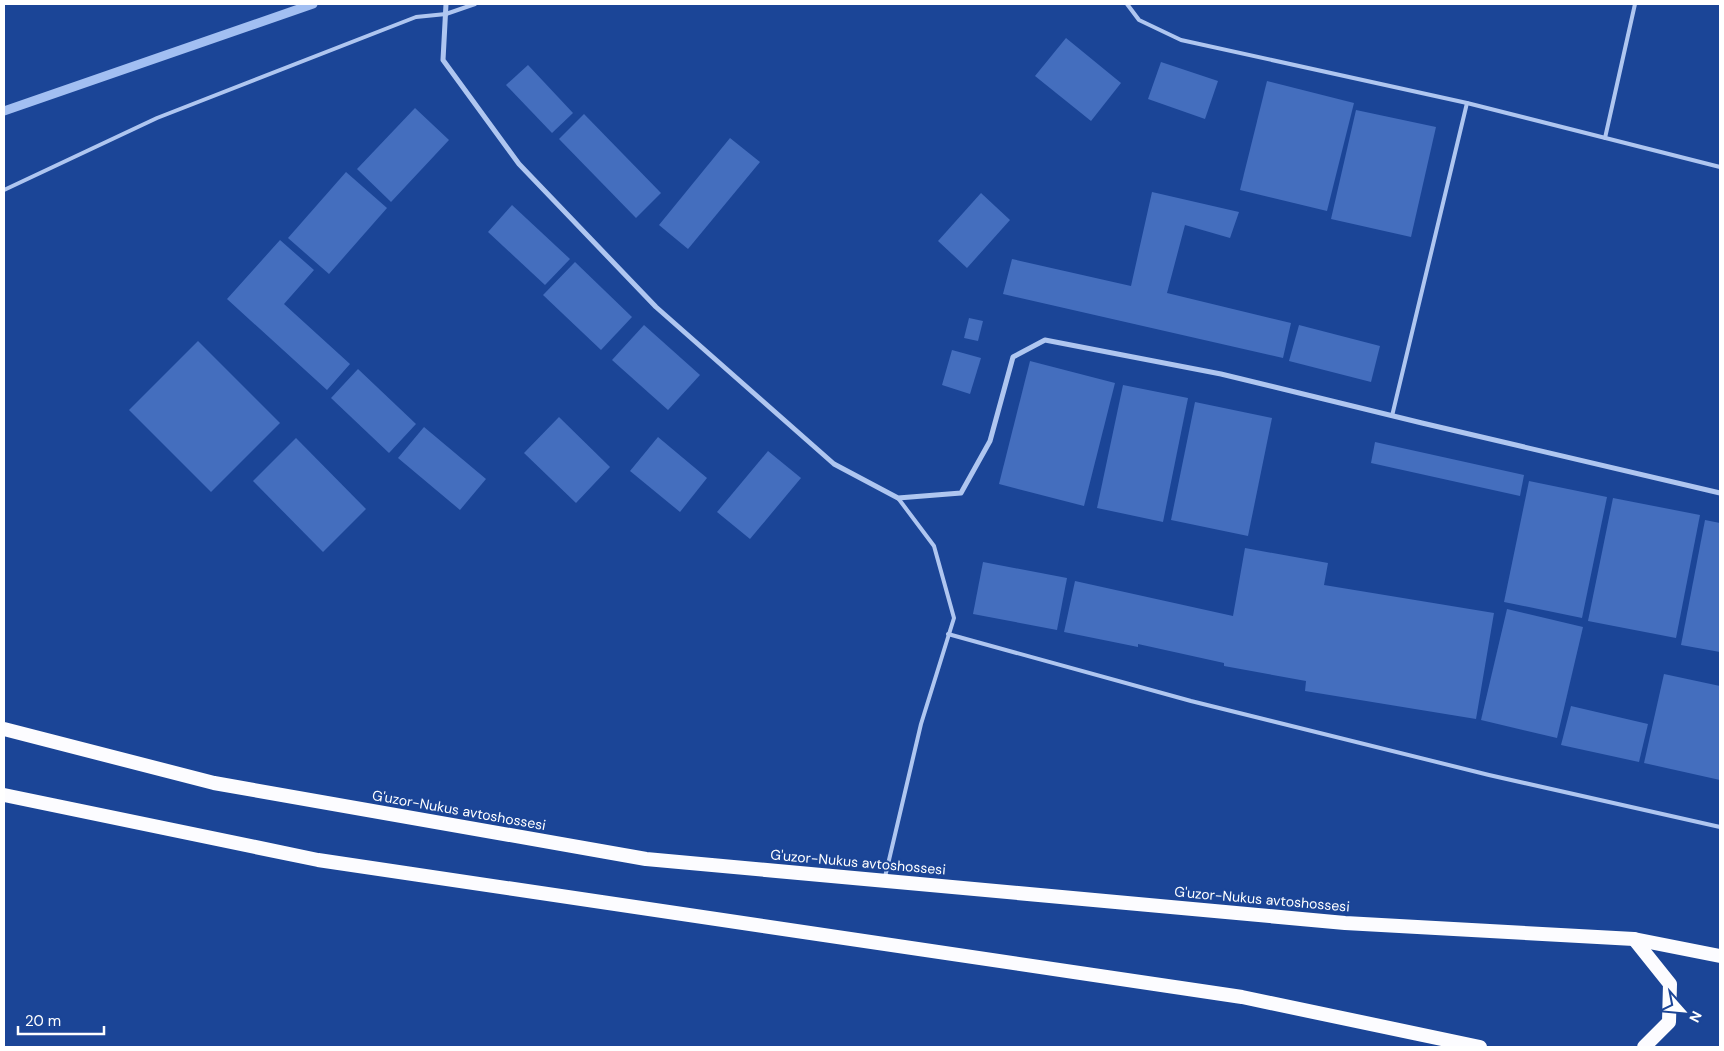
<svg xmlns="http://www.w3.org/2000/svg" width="1724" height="1051" font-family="'DM Sans',sans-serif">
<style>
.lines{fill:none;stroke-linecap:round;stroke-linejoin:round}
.stream{stroke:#a2bff2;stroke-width:9}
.building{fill:#446ebe}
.service{stroke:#afc6f0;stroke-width:4}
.minor{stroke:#afc6f0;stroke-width:5}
.trunk{stroke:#fcfcff;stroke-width:14}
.labels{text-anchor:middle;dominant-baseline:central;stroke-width:4;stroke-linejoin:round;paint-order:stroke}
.street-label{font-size:14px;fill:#fff;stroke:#1b4597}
</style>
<rect width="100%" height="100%" fill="#1b4597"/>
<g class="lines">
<polyline class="stream" points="4,111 313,4"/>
</g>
<g class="building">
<polygon points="1066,38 1121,83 1091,121 1035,76"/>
<polygon points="1161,62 1218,81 1205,119 1148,99"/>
<polygon points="528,65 573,113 552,133 506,85"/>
<polygon points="1267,81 1354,103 1327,211 1240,190"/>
<polygon points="415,108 449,140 391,202 357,169"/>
<polygon points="1356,110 1436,127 1411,237 1331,219"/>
<polygon points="584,114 661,193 636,218 559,139"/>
<polygon points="730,138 760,162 688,249 659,225"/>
<polygon points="346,172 387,208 329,274 288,238"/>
<polygon points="1152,192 1239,212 1230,238 1185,225 1167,293 1291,323 1283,358 1003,294 1012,259 1131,286"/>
<polygon points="981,193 1010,220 967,268 938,241"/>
<polygon points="512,205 570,259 545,285 488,232"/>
<polygon points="280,240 314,270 284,304 350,364 327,390 227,299"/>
<polygon points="575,262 632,317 601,350 543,295"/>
<polygon points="969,318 983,321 978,341 964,338"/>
<polygon points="644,325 700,375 668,410 612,360"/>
<polygon points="1299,325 1380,346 1371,382 1289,361"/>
<polygon points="198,341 280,423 211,492 129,410"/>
<polygon points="952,350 981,358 970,394 942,385"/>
<polygon points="1030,361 1115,383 1084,506 999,484"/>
<polygon points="358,369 416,424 389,453 331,398"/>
<polygon points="1123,385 1188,398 1163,522 1097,508"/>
<polygon points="1195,402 1272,418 1248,536 1171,520"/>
<polygon points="559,417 610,467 576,503 524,453"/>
<polygon points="424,427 486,479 460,510 398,458"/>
<polygon points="658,437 707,478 680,512 630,471"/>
<polygon points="296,438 366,509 323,552 253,481"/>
<polygon points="1375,442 1524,475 1520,496 1371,463"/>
<polygon points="768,451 801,478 750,539 717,512"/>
<polygon points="1529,481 1607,497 1582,618 1504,602"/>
<polygon points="1613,498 1700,515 1676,638 1588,621"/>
<polygon points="1705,520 1720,523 1720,652 1681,645"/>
<polygon points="1245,548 1328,563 1324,585 1494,613 1476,719 1305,691 1306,681 1224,666 1224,663 1138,644 1138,647 1064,632 1075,581 1233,616"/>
<polygon points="983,562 1067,578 1057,630 973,614"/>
<polygon points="1507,609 1583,627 1557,738 1481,720"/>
<polygon points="1664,674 1720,686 1720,780 1644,763"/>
<polygon points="1571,706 1648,724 1639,762 1561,745"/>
</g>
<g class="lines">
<g class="service">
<polyline points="1127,4 1139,20 1181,40 1467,103 1720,167"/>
<polyline points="1605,138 1635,4"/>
<polyline points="4,190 157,118 416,17 446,14 475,4"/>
<polyline points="1392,416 1467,103"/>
<polyline points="948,634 1191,701 1489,775 1720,827"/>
<polyline points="885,877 921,724 954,618 934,546 898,498"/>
</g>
<polyline class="minor" points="446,4 443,60 519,164 656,307 834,464 898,498 961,493 990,441 1013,357 1045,340 1221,374 1422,423 1720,493"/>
<g class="trunk">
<polyline points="4,729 214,783 646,859 1345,923 1634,939 1720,956"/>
<polyline points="4,795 318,860 1242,997 1480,1047"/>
<polyline points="1634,939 1670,984 1669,1022 1644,1047"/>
</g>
</g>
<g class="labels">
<g class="street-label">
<text transform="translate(459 810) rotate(10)">G'uzor-Nukus avtoshossesi</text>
<text transform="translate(858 862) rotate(5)">G'uzor-Nukus avtoshossesi</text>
<text transform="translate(1262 899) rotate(5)">G'uzor-Nukus avtoshossesi</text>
</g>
</g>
<rect width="1724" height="1051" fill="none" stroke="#ffffff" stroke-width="10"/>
<g transform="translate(1684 1011) rotate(117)" stroke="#1b4597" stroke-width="4" paint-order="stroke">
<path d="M0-4L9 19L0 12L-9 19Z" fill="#ffffff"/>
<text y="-8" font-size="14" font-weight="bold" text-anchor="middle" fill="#ffffff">N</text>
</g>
<path d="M18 1026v8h86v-8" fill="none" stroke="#ffffff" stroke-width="2.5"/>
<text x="25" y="1026" font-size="15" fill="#ffffff" stroke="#1b4597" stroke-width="4" paint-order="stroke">20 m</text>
</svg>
